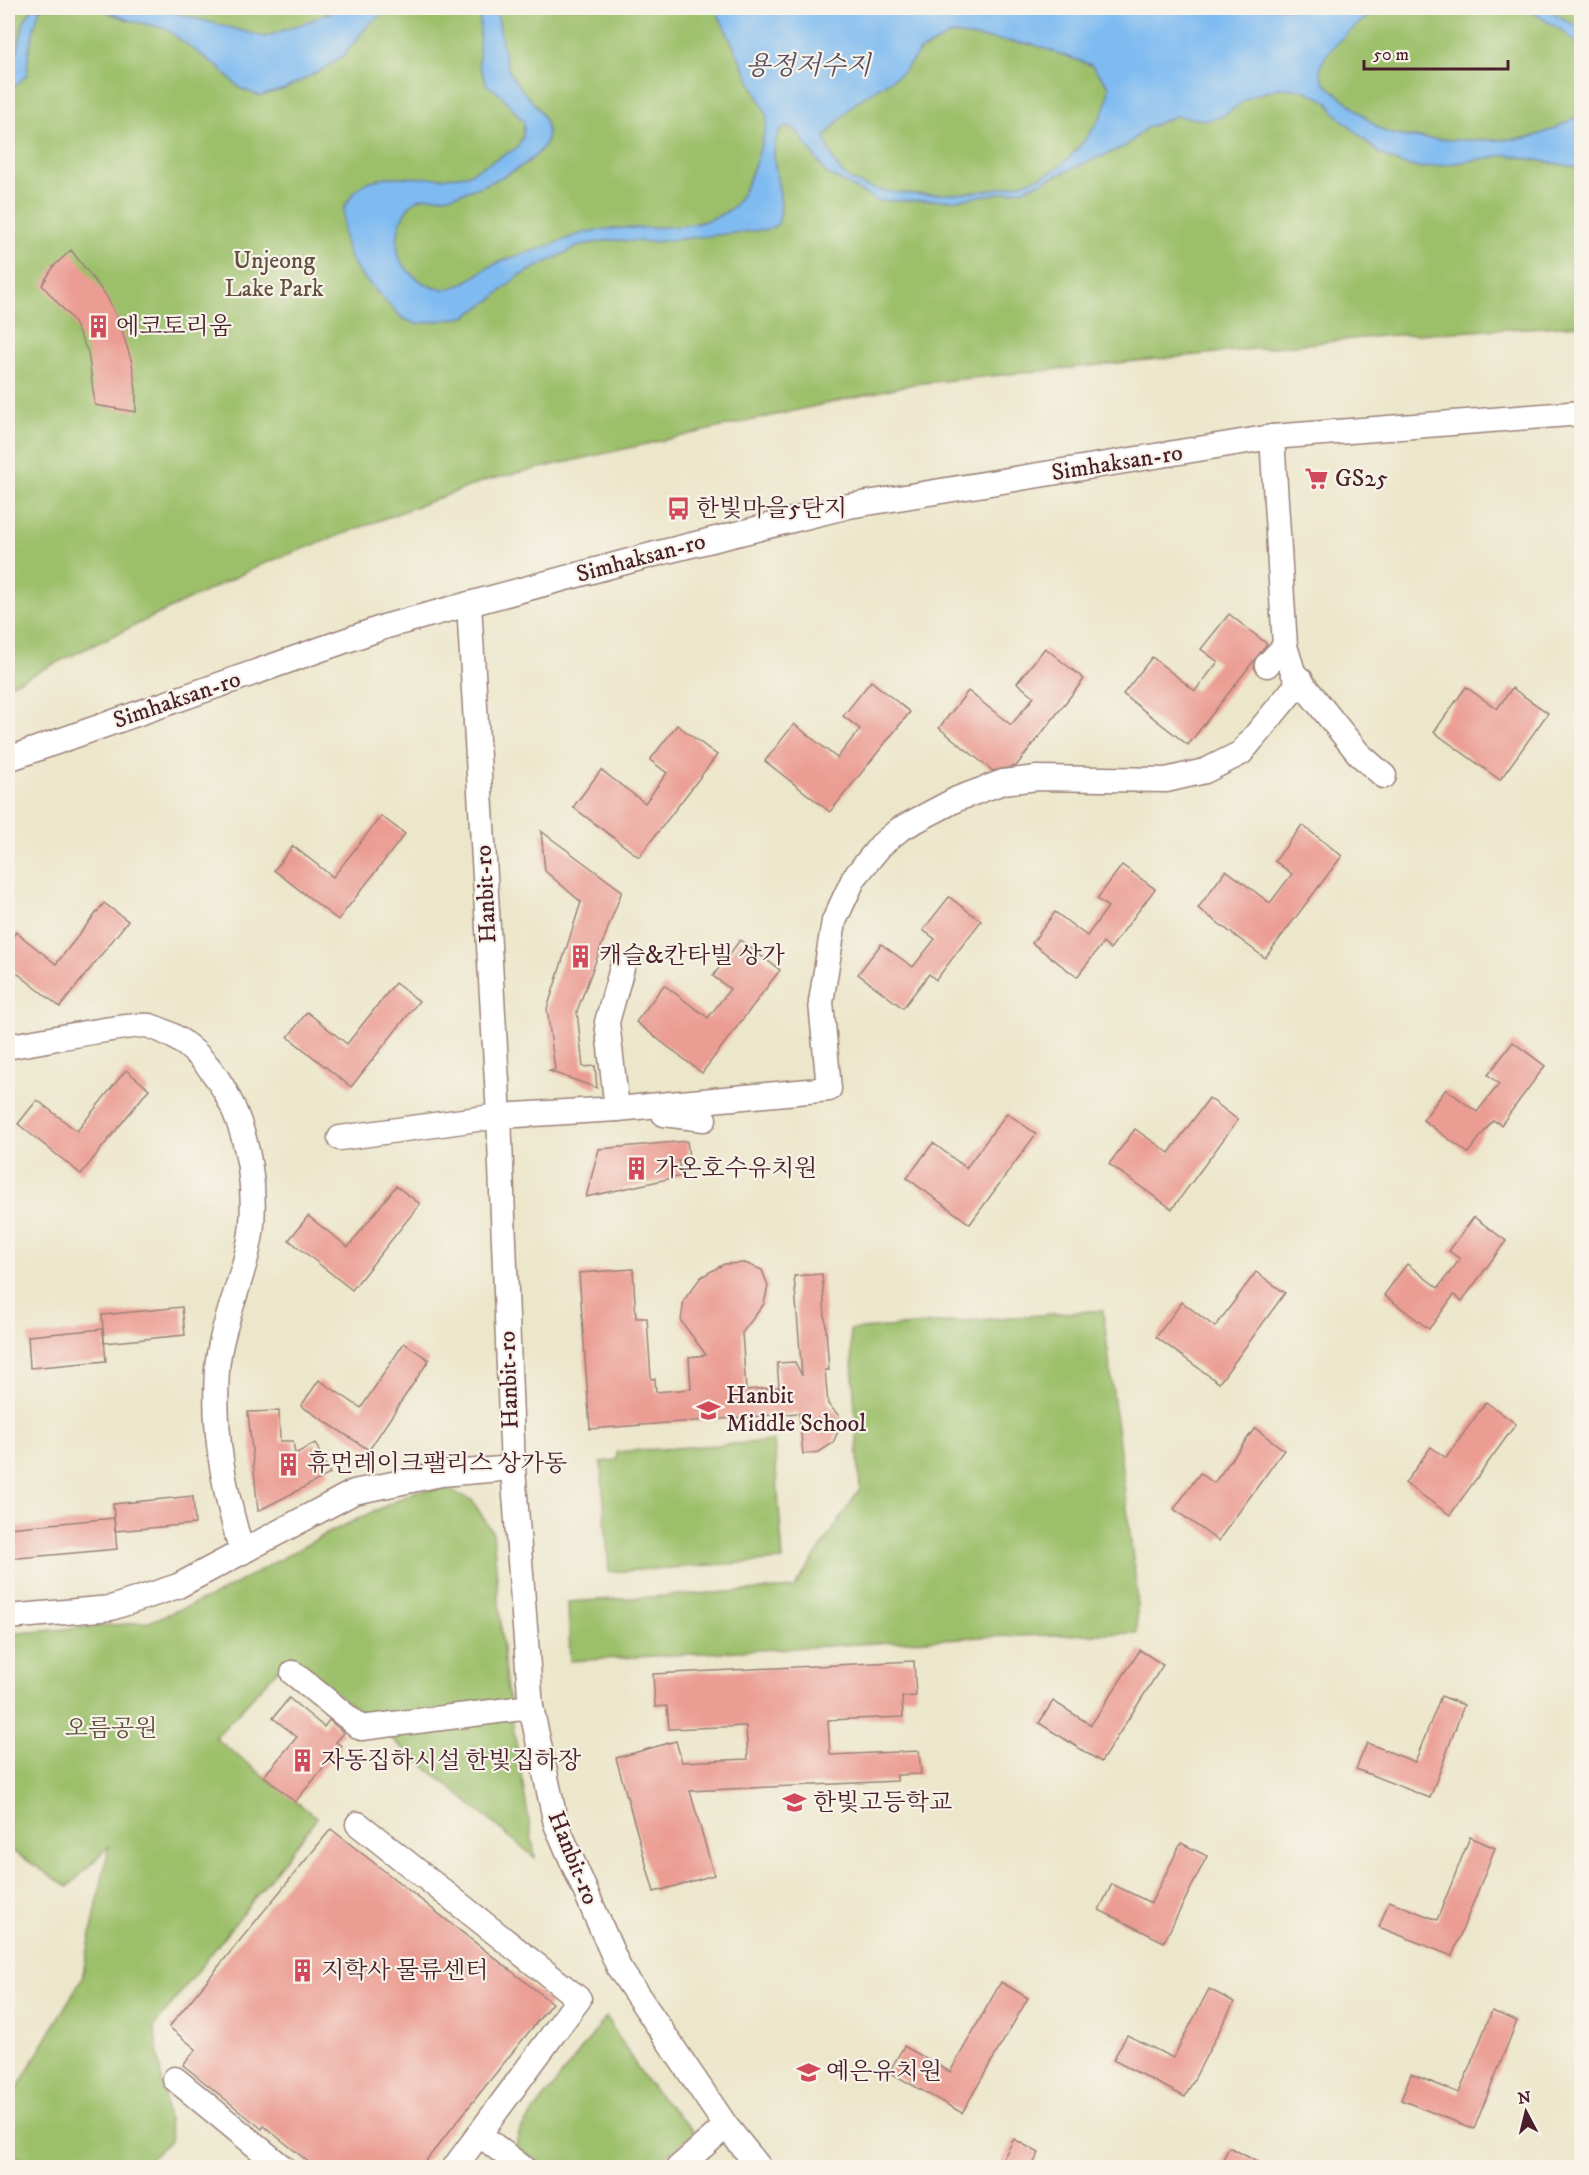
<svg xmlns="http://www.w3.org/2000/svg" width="1589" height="2175" font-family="'IM FELL DW Pica','Noto Serif KR',serif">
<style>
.green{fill:#9cc06a;stroke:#73704a;stroke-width:1.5}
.water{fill:#7fbbf1;stroke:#646d8e;stroke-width:1.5;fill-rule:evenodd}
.building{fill:#eb9c93}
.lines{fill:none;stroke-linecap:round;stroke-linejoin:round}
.minor-casing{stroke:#9b827a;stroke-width:27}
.minor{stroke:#fff;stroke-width:24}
.labels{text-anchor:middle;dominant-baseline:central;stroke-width:4.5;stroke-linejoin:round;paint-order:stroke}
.park-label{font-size:24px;fill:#634f3e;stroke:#f7f3e8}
.poi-label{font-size:24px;fill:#4a1f2b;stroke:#f7f3e8;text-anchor:start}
.street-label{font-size:24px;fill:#4a1f2b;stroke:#f7f3e8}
.water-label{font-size:26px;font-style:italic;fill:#5a4e66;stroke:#f7f3e8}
</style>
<rect width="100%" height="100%" fill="#f7f3e8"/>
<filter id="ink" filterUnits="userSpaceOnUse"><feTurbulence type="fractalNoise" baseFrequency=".0167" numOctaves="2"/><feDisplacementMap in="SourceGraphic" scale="12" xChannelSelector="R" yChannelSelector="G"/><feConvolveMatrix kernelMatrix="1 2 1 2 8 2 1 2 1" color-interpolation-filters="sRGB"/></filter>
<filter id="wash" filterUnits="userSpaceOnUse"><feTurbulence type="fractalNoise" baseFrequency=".008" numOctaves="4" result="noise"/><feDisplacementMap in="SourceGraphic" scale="24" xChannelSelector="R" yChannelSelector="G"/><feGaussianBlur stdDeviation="1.35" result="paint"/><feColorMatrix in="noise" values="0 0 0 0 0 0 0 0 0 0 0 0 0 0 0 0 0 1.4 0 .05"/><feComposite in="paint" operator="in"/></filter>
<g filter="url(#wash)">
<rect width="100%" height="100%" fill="#ece6ca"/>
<g class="green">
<polygon points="8,8 1581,8 1581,325 1382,336 913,384 487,480 263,564 8,686"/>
<polygon points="1103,1310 1137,1592 1137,1633 977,1637 570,1661 568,1602 794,1588 860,1489 850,1330"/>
<polygon points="774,1441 783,1560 609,1572 601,1462 617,1460 617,1452"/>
<polygon points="446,1489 472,1500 493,1533 506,1683 535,1858 291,1655 215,1738 317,1818 154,2027 171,2140 141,2167 38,2167 8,2152 8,2104 82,1978 109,1846 68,1887 8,1848 8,1634 149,1622 217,1594 328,1533 417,1491"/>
<polygon points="606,2017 645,2080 694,2132 652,2167 548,2167 515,2147 520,2130"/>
</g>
<g class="water">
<polygon points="33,8 42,8 39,10 29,49 27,75 8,93 8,74 17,53 24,21"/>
<polygon points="97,8 158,8 265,37 312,20 339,8 390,8 369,24 344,55 327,67 285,89 260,96 241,89 218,67 164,28 128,20"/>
<path d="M477,8h18c8,20 5,45 15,65 11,22 41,38 37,65 -5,27 -78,56 -103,59 -7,1 -15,-1 -22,1 -22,5 -30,45 -21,63 7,12 25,27 40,28 20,1 35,-16 52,-24 17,-8 35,-12 52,-18 13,-4 25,-10 38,-14 48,-12 103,5 146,-23 17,-10 38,-76 38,-95l-52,-107h663c-15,13 -51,38 -57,58 -4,15 12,25 22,32 13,10 25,23 39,32 19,12 125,12 149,7 17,-4 35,-15 50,-22v53l-73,-13 -72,11 -17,2 -18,-4 -21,-10 -46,-42 -7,-11 -23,-11 -25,-2 -27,8 -31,21 -16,3 -29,-4 -30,12 -20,18 -101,43 -69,11 -78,1 -52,-28 -30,-43 -8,-3 -7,2c-19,28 8,64 -3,95l-8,5 -117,13 -42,-2 -30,5 -64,32 -26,23 -26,17 -49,7 -14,-6 -43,-45 -10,-17 -6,-23 1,-25 9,-15 14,-11 19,-5 52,1 29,-3 50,-27 6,-12 1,-14 -23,-27 -14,-10 -8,-21 1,-44zM952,34l83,11 56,20 18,21c-1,7 -1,16 -4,22 -8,19 -37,56 -56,65 -45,22 -145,30 -192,10 -19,-8 -28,-29 -32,-47l31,-34 46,-29 18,-22z"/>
<polygon points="1526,8 1550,8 1555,14 1581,29 1581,48 1567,34"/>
</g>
<g id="blocks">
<g class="building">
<polygon points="71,250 107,297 119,321 132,363 136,390 136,412 95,405 88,352 72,319 42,285 54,266"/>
<polygon points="1229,614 1267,644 1188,745 1123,694 1152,657 1195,691 1218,662 1201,649"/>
<polygon points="1045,648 1084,679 1016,766 993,771 939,728 968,691 1011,725 1034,697 1017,683"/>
<polygon points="871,681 910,712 830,812 765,761 794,724 837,758 860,729 843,716"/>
<polygon points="1466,687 1497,709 1512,688 1548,713 1500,780 1434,732"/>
<polygon points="677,725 717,755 639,857 573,807 601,770 645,803 667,773 650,760"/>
<polygon points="381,816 405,834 338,920 274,870 293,846 333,877"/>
<polygon points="1302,825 1342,856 1265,958 1198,908 1226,870 1270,903 1292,874 1275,861"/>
<polygon points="541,831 622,891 577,1011 583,1067 595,1066 597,1088 549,1071 555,1070 547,1009 581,902 545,871"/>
<polygon points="1122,865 1155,889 1110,949 1103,943 1077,977 1032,943 1055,912 1087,936 1108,907 1097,899"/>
<polygon points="949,897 981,921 936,980 929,974 903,1008 858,974 881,944 913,967 935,939 923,930"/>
<polygon points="104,903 128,921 60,1007 8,966 8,943 16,932 56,964"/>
<polygon points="740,940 780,970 702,1073 636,1022 664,985 708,1018 730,989 713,976"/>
<polygon points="395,983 419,1001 351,1087 288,1037 307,1012 347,1044"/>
<polygon points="1513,1042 1545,1066 1501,1125 1493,1120 1468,1153 1423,1120 1446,1089 1477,1112 1499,1084 1488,1075"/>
<polygon points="126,1070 149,1089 81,1174 18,1124 37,1100 77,1131"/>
<polygon points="1209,1098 1238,1120 1172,1209 1109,1164 1135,1129 1169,1153"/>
<polygon points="1007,1113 1036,1134 970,1224 907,1178 933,1143 966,1168"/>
<polygon points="687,1141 689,1158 678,1161 682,1176 586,1197 599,1149"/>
<polygon points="396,1186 420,1204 352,1290 289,1240 308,1216 348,1247"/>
<polygon points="1474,1217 1506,1241 1462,1301 1454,1295 1429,1329 1384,1295 1407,1264 1438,1288 1460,1259 1449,1251"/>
<polygon points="745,1263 762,1270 768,1286 764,1304 742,1333 746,1390 779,1387 777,1363 795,1362 802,1376 794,1276 822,1274 829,1370 825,1370 828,1404 839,1416 838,1431 833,1443 819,1452 803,1454 799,1413 590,1429 579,1273 633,1269 636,1318 647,1318 651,1379 655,1379 656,1392 691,1389 689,1357 706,1355 681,1321 684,1300 701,1277 724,1264"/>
<polygon points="1256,1272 1285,1293 1219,1383 1156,1337 1182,1302 1215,1327"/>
<polygon points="182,1307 185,1335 104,1343 102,1315"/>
<polygon points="103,1329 106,1361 30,1368 28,1336"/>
<polygon points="404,1343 429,1360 369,1450 301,1406 319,1380 361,1408"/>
<polygon points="1486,1402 1516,1424 1450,1515 1405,1483 1431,1447 1446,1458"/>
<polygon points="279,1411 280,1441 293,1441 295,1454 315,1443 330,1474 258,1511 248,1412"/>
<polygon points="1255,1428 1284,1450 1218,1541 1174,1509 1200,1473 1214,1483"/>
<polygon points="193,1496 195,1524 115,1531 113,1504"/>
<polygon points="114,1518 117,1549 8,1559 8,1528"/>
<polygon points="1140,1650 1163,1665 1101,1762 1039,1723 1053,1701 1091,1725"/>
<polygon points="914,1661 916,1696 902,1697 903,1717 828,1720 830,1755 919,1751 921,1774 897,1775 897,1781 690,1791 714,1875 654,1892 616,1758 676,1741 682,1762 748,1759 746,1726 669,1729 667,1706 655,1707 653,1674"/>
<polygon points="1441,1696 1464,1705 1430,1798 1356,1769 1367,1743 1415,1762"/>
<polygon points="289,1698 324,1727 329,1720 344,1733 336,1742 342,1746 295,1802 264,1776 297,1737 273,1718"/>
<polygon points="331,1829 552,2003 420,2168 316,2168 264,2126 262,2129 183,2065 196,2049 169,2027"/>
<polygon points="1470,1837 1495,1848 1452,1956 1379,1927 1389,1901 1437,1920"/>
<polygon points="1181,1843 1207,1856 1164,1942 1099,1910 1112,1884 1151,1903"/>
<polygon points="1001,1982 1028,1998 962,2113 889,2072 904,2046 950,2072"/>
<polygon points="1209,1989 1234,2002 1185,2097 1113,2060 1127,2035 1173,2058"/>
<polygon points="1492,2011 1517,2021 1474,2129 1401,2100 1411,2074 1459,2093"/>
<polygon points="1014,2139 1039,2153 1031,2168 998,2168"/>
<polygon points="1229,2147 1269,2168 1219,2168"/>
</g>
</g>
</g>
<g filter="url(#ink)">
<use href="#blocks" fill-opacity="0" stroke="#9b827a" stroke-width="1.5"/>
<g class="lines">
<defs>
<g id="minor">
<polyline points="1272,437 1285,646 1293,672 1359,754 1384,776"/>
<polyline points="469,604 499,1116 513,1468 531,1707 556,1824 619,1968 726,2126 760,2168"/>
<polyline points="1267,665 1285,646"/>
<polyline points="8,759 387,626 659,553 849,506 1272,437 1582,413"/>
<path d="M11,1046c21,-3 127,-24 139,-20 78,25 108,123 102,198 -4,48 -31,97 -35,145 -4,64 7,122 25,183"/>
<polyline points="617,1109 829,1089 821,1002 834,921 854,878 881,845 900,829 957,799 1003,782 1037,778 1166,780 1205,771 1241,753 1301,680"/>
<polyline points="664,1114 704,1119"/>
<polyline points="340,1138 499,1116 617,1109 607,1022 622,968"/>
<polyline points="8,1617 111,1608 178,1586 354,1492 441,1474 513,1468"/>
<polyline points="293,1673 361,1728 531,1707"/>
<polyline points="358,1824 579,1999 454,2168"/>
<polyline points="175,2079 283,2168"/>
<polyline points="479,2134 523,2168"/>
<polyline points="678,2168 726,2126"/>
</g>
</defs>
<use href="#minor" class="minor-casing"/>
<use href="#minor" class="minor"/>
</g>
</g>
<defs>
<symbol id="building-bare" viewBox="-9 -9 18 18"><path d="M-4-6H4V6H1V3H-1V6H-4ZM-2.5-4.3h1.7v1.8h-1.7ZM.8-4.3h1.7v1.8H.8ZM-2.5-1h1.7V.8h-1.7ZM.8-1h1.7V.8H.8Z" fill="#d1495b" stroke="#f7f3e8" stroke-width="2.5" paint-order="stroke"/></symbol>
<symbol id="supermarket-bare" viewBox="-9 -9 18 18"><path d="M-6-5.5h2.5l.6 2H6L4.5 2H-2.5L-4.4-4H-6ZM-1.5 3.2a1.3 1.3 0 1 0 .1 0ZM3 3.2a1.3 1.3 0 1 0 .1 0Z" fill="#d1495b" stroke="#f7f3e8" stroke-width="2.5" paint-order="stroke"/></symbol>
<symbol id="bus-bare" viewBox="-9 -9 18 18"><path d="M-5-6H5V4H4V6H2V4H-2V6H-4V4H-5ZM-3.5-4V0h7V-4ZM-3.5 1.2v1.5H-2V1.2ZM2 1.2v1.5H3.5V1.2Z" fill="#d1495b" stroke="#f7f3e8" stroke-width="2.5" paint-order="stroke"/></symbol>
<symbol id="school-bare" viewBox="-9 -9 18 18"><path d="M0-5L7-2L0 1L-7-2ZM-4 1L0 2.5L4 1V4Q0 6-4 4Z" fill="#d1495b" stroke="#f7f3e8" stroke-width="2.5" paint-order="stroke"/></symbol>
</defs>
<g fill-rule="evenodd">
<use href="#building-bare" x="82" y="310" width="33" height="33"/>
<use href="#supermarket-bare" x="1300" y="462" width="33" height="33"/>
<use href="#bus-bare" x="662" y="492" width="33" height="33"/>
<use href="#building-bare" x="564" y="940" width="33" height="33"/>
<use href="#building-bare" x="620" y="1152" width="33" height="33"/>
<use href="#school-bare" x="692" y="1394" width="33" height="33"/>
<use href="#building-bare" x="272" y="1448" width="33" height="33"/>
<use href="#building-bare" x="286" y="1744" width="33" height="33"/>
<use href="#school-bare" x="778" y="1786" width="33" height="33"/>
<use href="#building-bare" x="286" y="1954" width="33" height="33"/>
<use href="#school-bare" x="792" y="2056" width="33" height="33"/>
</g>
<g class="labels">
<g class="park-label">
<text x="274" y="261">Unjeong<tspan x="274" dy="28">Lake Park</tspan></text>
<text x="111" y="1729">오름공원</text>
</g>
<g class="poi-label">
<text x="116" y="327">에코토리움</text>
<text x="1335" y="479">GS25</text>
<text x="696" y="509">한빛마을5단지</text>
<text x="599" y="956">캐슬&amp;칸타빌 상가</text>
<text x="655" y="1169">가온호수유치원</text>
<text x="726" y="1396">Hanbit<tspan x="726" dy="28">Middle School</tspan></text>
<text x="307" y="1464">휴먼레이크팰리스 상가동</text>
<text x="321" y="1761">자동집하시설 한빛집하장</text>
<text x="813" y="1803">한빛고등학교</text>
<text x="321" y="1971">지학사 물류센터</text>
<text x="826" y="2072">예은유치원</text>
</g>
<g class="street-label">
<text transform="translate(1117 463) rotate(-9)">Simhaksan-ro</text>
<text transform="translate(641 558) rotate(-15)">Simhaksan-ro</text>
<text transform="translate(177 700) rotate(-19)">Simhaksan-ro</text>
<text transform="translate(486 894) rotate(-93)">Hanbit-ro</text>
<text transform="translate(509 1380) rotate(-92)">Hanbit-ro</text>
<text transform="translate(573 1858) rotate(68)">Hanbit-ro</text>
</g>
<g class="water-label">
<text x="808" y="66">용정저수지</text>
</g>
</g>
<rect width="1589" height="2175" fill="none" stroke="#f7f3e8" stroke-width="30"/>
<g transform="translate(1526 2112) rotate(353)" stroke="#f7f3e8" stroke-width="4.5" paint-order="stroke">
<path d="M0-4.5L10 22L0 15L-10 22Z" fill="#4a1f2b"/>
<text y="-9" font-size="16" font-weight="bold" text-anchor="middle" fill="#4a1f2b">N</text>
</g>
<path d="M1364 60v9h144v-9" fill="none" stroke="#4a1f2b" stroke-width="3"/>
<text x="1373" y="60" font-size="18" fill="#4a1f2b" stroke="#f7f3e8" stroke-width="4.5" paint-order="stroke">50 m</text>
</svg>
